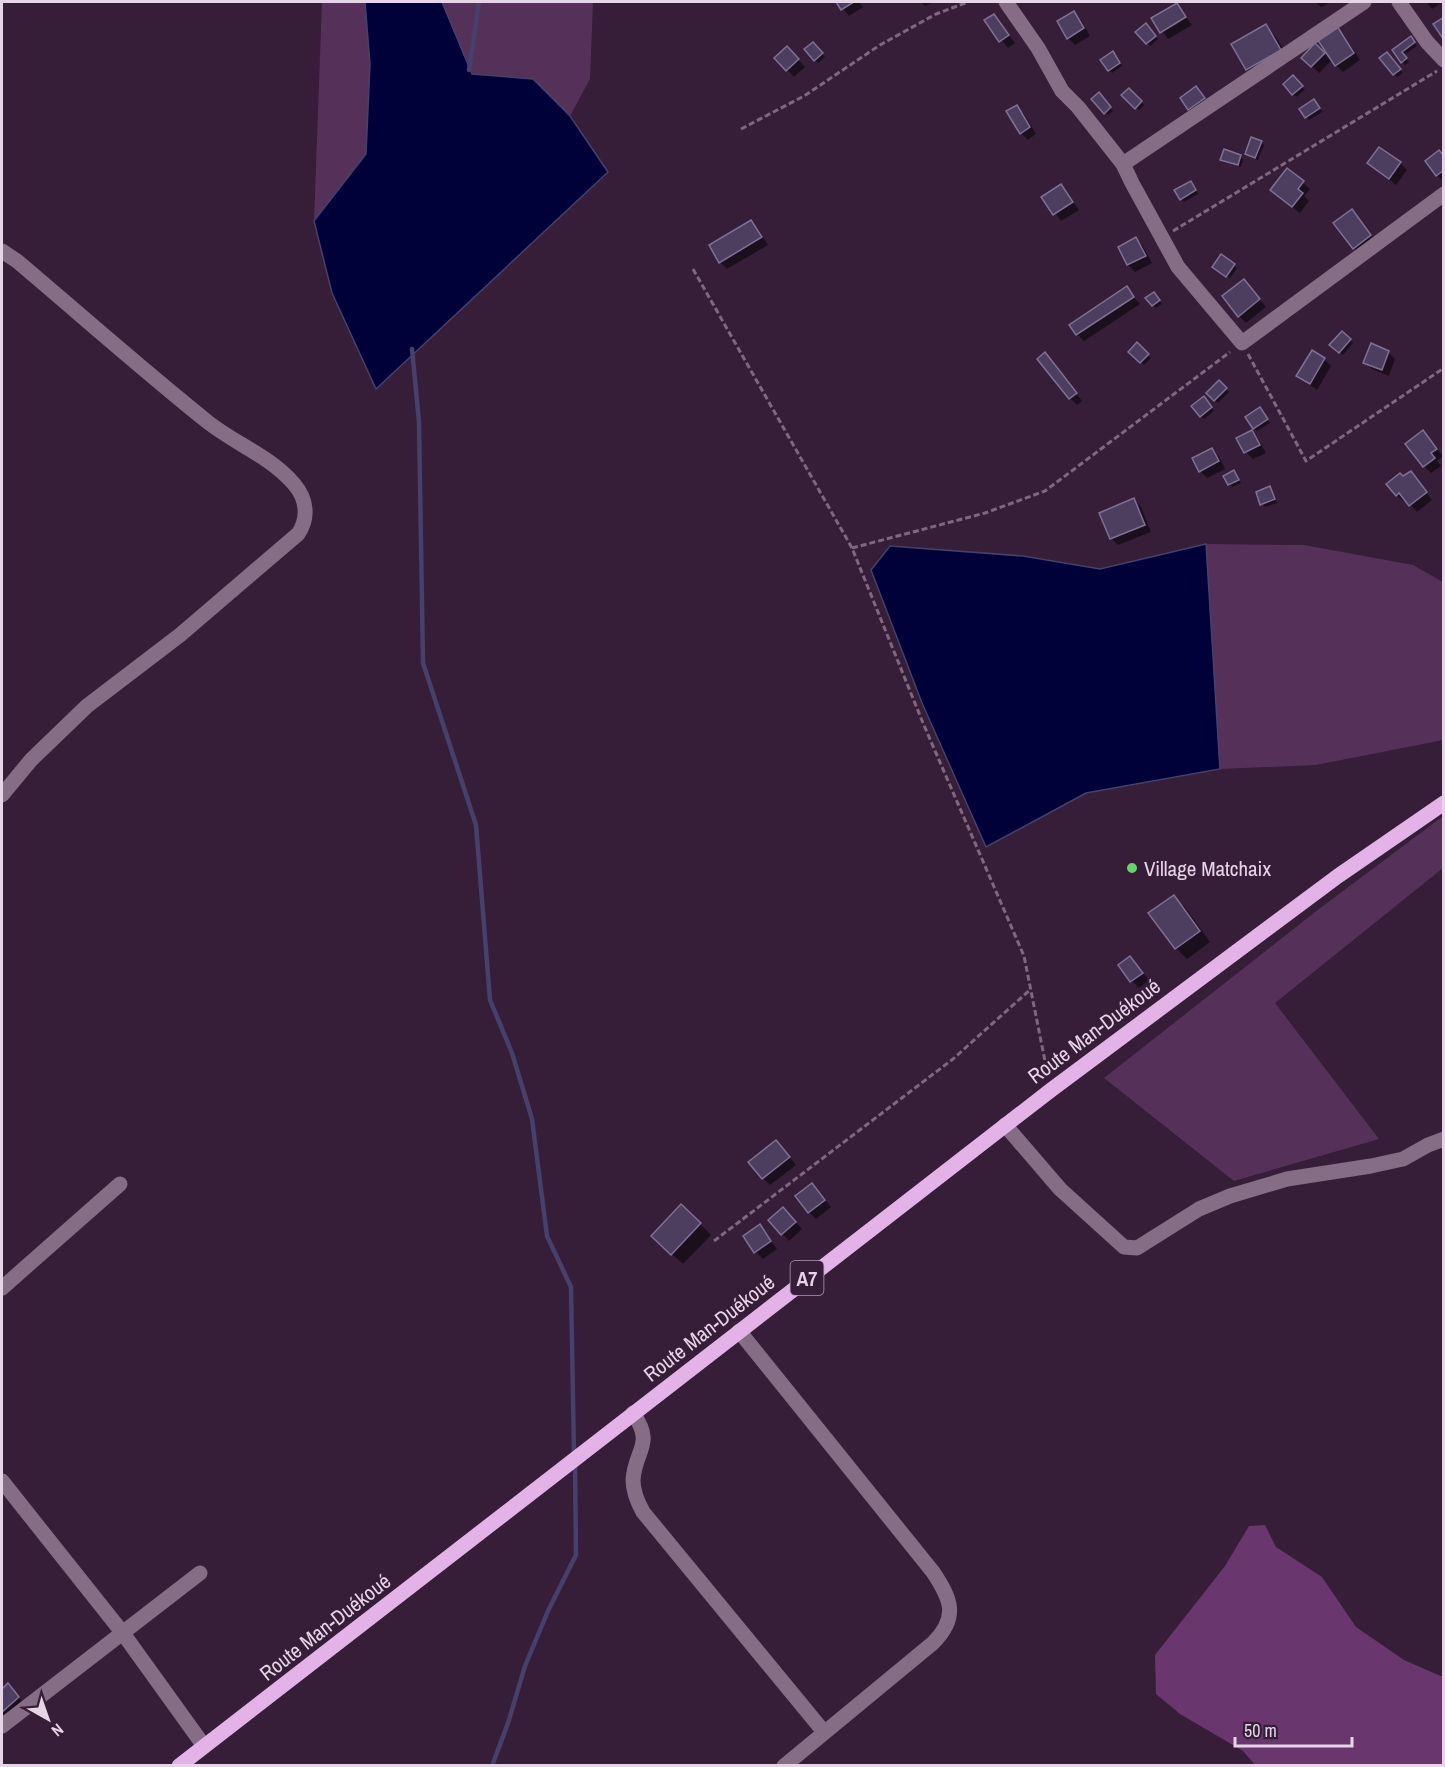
<svg xmlns="http://www.w3.org/2000/svg" width="1445" height="1767" font-family="'Archivo Narrow',sans-serif">
<style>
.green{fill:#553159}
.forest{fill:#69376d}
.water{fill:#000138;stroke:#45416c;stroke-width:1.5}
.shadow{fill:#0007}
.lines{fill:none;stroke-linecap:round;stroke-linejoin:round}
.stream{stroke:#45416c;stroke-width:4.5}
.building{fill:#4d3e60;stroke:#807095;stroke-width:1.5}
.path{stroke:#7e6880;stroke-width:3;stroke-dasharray:6 3;stroke-linecap:butt}
.minor{stroke:#856d86;stroke-width:15}
.major{stroke:#e3b3e7;stroke-width:15}
.poi-dot{fill:#64d468;stroke:#361d38;stroke-width:2}
.labels{text-anchor:middle;dominant-baseline:central;stroke-width:4.5;stroke-linejoin:round;paint-order:stroke}
.shield{fill:#361d38;stroke:#b19eb2;stroke-width:1.5}
.shield-label{font-size:20px;font-weight:bold;fill:#e6d5e7}
.poi-label{font-size:21px;fill:#e6d5e7;stroke:#361d38;text-anchor:start}
.street-label{font-size:21px;fill:#e6d5e7;stroke:#361d38}
</style>
<rect width="100%" height="100%" fill="#361d38"/>
<g class="green">
<polygon points="322,2 365,2 370,64 366,154 314,221"/>
<polygon points="442,2 593,2 590,79 570,116 533,79 472,74"/>
<polygon points="1206,544 1304,545 1413,565 1443,582 1443,740 1316,765 1220,769"/>
<polygon points="1442,817 1443,868 1275,1003 1379,1139 1234,1181 1104,1078 1319,909"/>
</g>
<polygon class="forest" points="1265,1525 1276,1547 1322,1577 1356,1627 1404,1660 1443,1677 1443,1765 1255,1765 1243,1751 1180,1714 1156,1694 1155,1655 1225,1566 1249,1526"/>
<g class="water">
<polygon points="365,2 442,2 472,74 533,79 570,116 608,172 376,389 332,293 314,221 366,154 370,64"/>
<polygon points="1206,544 1220,769 1086,793 986,847 922,703 871,570 890,546 1023,556 1100,569"/>
</g>
<g class="shadow">
<polygon points="838,2 859,2 863,7 849,16"/>
<polygon points="921,2 934,2 925,6"/>
<polygon points="1315,2 1331,2 1321,7"/>
<polygon points="1426,2 1439,2 1440,4 1432,9"/>
<polygon points="1176,4 1192,25 1168,39 1153,19"/>
<polygon points="1074,13 1081,20 1090,36 1075,45 1068,38"/>
<polygon points="994,16 1015,43 1008,48 986,21"/>
<polygon points="1146,25 1158,39 1150,46 1137,32"/>
<polygon points="1265,26 1276,37 1291,61 1258,80 1247,69"/>
<polygon points="1337,28 1344,35 1360,60 1343,72 1336,65"/>
<polygon points="1413,41 1417,46 1404,55 1409,62 1405,65 1394,51"/>
<polygon points="813,44 825,57 818,63 806,50"/>
<polygon points="1315,45 1331,61 1319,73 1303,58"/>
<polygon points="787,48 805,67 794,77 776,58"/>
<polygon points="1116,56 1122,66 1112,73 1109,70"/>
<polygon points="1390,57 1403,73 1397,77 1381,58"/>
<polygon points="1293,77 1305,90 1296,97 1285,84"/>
<polygon points="1196,88 1210,106 1196,116 1189,109"/>
<polygon points="1129,90 1144,105 1139,110 1124,95"/>
<polygon points="1099,94 1113,111 1108,115 1093,99"/>
<polygon points="1317,104 1322,112 1309,120 1301,110"/>
<polygon points="1017,107 1024,114 1036,134 1028,140 1021,133"/>
<polygon points="1261,142 1264,145 1258,160 1249,157 1246,154"/>
<polygon points="1240,156 1243,159 1241,167 1225,162 1222,159"/>
<polygon points="1444,156 1444,182 1437,175"/>
<polygon points="1369,163 1400,163 1407,170 1396,185"/>
<polygon points="1287,170 1310,189 1304,196 1309,201 1300,213 1279,197"/>
<polygon points="1061,186 1079,210 1061,221 1044,198"/>
<polygon points="1194,186 1198,194 1184,202 1181,199"/>
<polygon points="1358,218 1377,242 1361,255 1354,248"/>
<polygon points="751,222 758,229 768,245 727,269 720,262"/>
<polygon points="1136,239 1143,246 1152,263 1135,272 1128,265 1120,248"/>
<polygon points="1222,256 1237,268 1230,278 1217,269"/>
<polygon points="1126,288 1140,304 1084,341 1077,334"/>
<polygon points="1250,288 1266,307 1246,323 1239,316"/>
<polygon points="1156,297 1162,304 1156,308 1153,305"/>
<polygon points="1342,333 1353,343 1343,355 1331,345"/>
<polygon points="1137,345 1151,358 1144,365 1131,352"/>
<polygon points="1388,352 1395,359 1389,376 1372,369 1365,362"/>
<polygon points="1324,359 1331,366 1317,390 1298,376"/>
<polygon points="1052,361 1082,401 1077,405 1070,398"/>
<polygon points="1219,382 1229,392 1218,403 1208,393"/>
<polygon points="1207,401 1214,411 1204,419 1201,416"/>
<polygon points="1263,412 1270,423 1257,431 1254,428"/>
<polygon points="1251,432 1258,439 1266,453 1253,459 1246,452 1239,439"/>
<polygon points="1423,432 1443,456 1437,461 1441,466 1431,473 1424,466"/>
<polygon points="1212,450 1219,457 1225,469 1207,478 1200,471"/>
<polygon points="1234,472 1241,483 1232,487 1229,484"/>
<polygon points="1403,478 1417,480 1432,500 1417,512 1406,500 1404,502 1397,495"/>
<polygon points="1270,488 1277,503 1265,507 1262,504"/>
<polygon points="1134,500 1141,507 1151,532 1118,545 1111,538 1101,514"/>
<polygon points="1174,897 1185,907 1210,942 1187,959 1176,948 1150,913"/>
<polygon points="1130,958 1149,980 1139,988 1132,981"/>
<polygon points="783,1149 796,1165 770,1185 763,1178"/>
<polygon points="812,1185 831,1207 816,1219 809,1212"/>
<polygon points="790,1216 802,1229 789,1241 770,1220"/>
<polygon points="700,1224 711,1235 683,1264 664,1247"/>
<polygon points="759,1226 777,1249 763,1259 756,1252"/>
<polygon points="8,1685 25,1705 8,1719 2,1713 2,1691"/>
</g>
<g class="lines">
<g class="stream">
<polyline points="469,70 479,2"/>
<polyline points="412,349 419,422 423,663 476,825 490,1000 512,1053 532,1119 547,1236 571,1287 574,1454"/>
<polyline points="492,1766 508,1723 525,1666 548,1611 576,1555 575,1463"/>
</g>
</g>
<g class="building">
<polygon points="836,2 854,2 841,10"/>
<polygon points="1177,3 1186,17 1160,33 1151,18"/>
<polygon points="1074,11 1084,28 1067,39 1057,21"/>
<polygon points="994,14 1009,35 999,42 984,20"/>
<polygon points="1444,17 1444,40 1433,24"/>
<polygon points="1146,23 1156,36 1146,44 1135,32"/>
<polygon points="1266,24 1281,50 1246,70 1231,44"/>
<polygon points="1337,26 1354,53 1335,66 1317,39"/>
<polygon points="1411,36 1415,42 1402,52 1407,58 1401,63 1392,50"/>
<polygon points="813,42 823,53 814,61 804,49"/>
<polygon points="1315,43 1325,53 1311,67 1301,58"/>
<polygon points="787,46 799,59 786,71 774,58"/>
<polygon points="1113,51 1120,63 1108,71 1100,60"/>
<polygon points="1387,52 1401,69 1393,75 1379,58"/>
<polygon points="1293,75 1303,86 1292,95 1283,84"/>
<polygon points="1196,86 1205,98 1188,110 1180,98"/>
<polygon points="1129,88 1142,101 1135,109 1121,95"/>
<polygon points="1099,92 1111,107 1104,114 1091,99"/>
<polygon points="1314,99 1320,108 1305,118 1299,109"/>
<polygon points="1017,105 1030,127 1020,134 1006,111"/>
<polygon points="1251,137 1262,141 1255,158 1245,154"/>
<polygon points="1379,147 1401,162 1389,179 1367,163"/>
<polygon points="1224,149 1241,155 1238,165 1220,160"/>
<polygon points="1439,150 1444,156 1444,170 1436,176 1425,161"/>
<polygon points="1287,168 1304,181 1298,189 1303,193 1292,207 1270,190"/>
<polygon points="1191,181 1196,190 1180,200 1174,190"/>
<polygon points="1061,184 1073,202 1053,215 1041,197"/>
<polygon points="1352,209 1371,235 1353,249 1333,223"/>
<polygon points="751,220 762,237 719,263 709,245"/>
<polygon points="1136,237 1146,256 1127,265 1118,247"/>
<polygon points="1221,254 1235,264 1226,277 1212,267"/>
<polygon points="1244,279 1260,299 1238,317 1222,296"/>
<polygon points="1127,286 1134,297 1076,335 1069,325"/>
<polygon points="1154,292 1160,300 1152,306 1145,298"/>
<polygon points="1342,331 1351,339 1339,353 1329,345"/>
<polygon points="1137,342 1149,354 1140,363 1128,352"/>
<polygon points="1371,343 1389,351 1382,370 1363,363"/>
<polygon points="1312,350 1325,358 1310,384 1296,376"/>
<polygon points="1045,352 1077,393 1069,399 1037,359"/>
<polygon points="1219,380 1227,388 1214,401 1206,393"/>
<polygon points="1204,396 1212,407 1200,417 1191,406"/>
<polygon points="1260,407 1268,419 1253,429 1245,417"/>
<polygon points="1252,430 1260,445 1244,453 1236,438"/>
<polygon points="1423,430 1437,449 1431,453 1435,458 1423,467 1405,444"/>
<polygon points="1212,448 1219,461 1199,472 1192,458"/>
<polygon points="1234,470 1239,480 1228,485 1223,476"/>
<polygon points="1411,471 1427,492 1409,506 1399,493 1396,496 1386,484 1400,473 1403,476"/>
<polygon points="1270,486 1275,499 1260,505 1256,492"/>
<polygon points="1134,498 1145,525 1110,539 1099,513"/>
<polygon points="1174,895 1200,931 1175,949 1148,913"/>
<polygon points="1130,956 1143,973 1130,982 1118,965"/>
<polygon points="776,1140 790,1157 762,1179 748,1162"/>
<polygon points="812,1183 825,1200 808,1213 795,1196"/>
<polygon points="681,1204 701,1223 671,1255 651,1236"/>
<polygon points="783,1207 796,1222 781,1235 768,1220"/>
<polygon points="760,1224 771,1241 754,1253 743,1236"/>
<polygon points="8,1683 19,1697 2,1712 2,1689"/>
</g>
<g class="lines">
<g class="path">
<polyline points="741,129 804,96 880,45 936,14 968,2"/>
<polyline points="1173,231 1437,71"/>
<polyline points="693,269 852,548 923,723 1024,956 1048,1076"/>
<polyline points="1248,354 1306,461 1444,368"/>
<polyline points="852,548 985,513 1045,491 1230,352"/>
<polyline points="714,1241 953,1059 1031,989"/>
</g>
<g class="minor">
<polyline points="1006,2 1038,48 1062,91 1078,107 1123,164 1132,183 1178,267 1242,343 1444,194"/>
<polyline points="1399,2 1427,42 1444,60"/>
<polyline points="1123,164 1364,2"/>
<path d="M2,251l15,10c64,54 127,110 192,162 27,21 62,34 85,61 13,15 15,34 4,50l-118,101 -93,71 -56,54 -29,35"/>
<polyline points="1005,1125 1060,1189 1124,1247 1137,1248 1199,1209 1230,1196 1287,1179 1371,1166 1403,1159 1428,1145 1444,1139"/>
<polyline points="2,1288 120,1184"/>
<path d="M739,1331l194,241c18,27 26,45 0,71l-149,123"/>
<path d="M633,1413c22,32 2,36 0,67 0,11 5,23 10,32l181,220"/>
<polyline points="2,1481 122,1632 204,1746"/>
<polyline points="2,1726 200,1573"/>
</g>
<polyline class="major" points="179,1766 1051,1090 1338,876 1444,803"/>
</g>
<circle class="poi-dot" cx="1132" cy="868" r="6"/>
<g class="labels">
<rect class="shield" x="790.5" y="1261" width="33" height="34" rx="4.5"/>
<g class="shield-label">
<text x="807" y="1278">A7</text>
</g>
<g class="poi-label">
<text x="1144" y="868">Village Matchaix</text>
</g>
<g class="street-label">
<text transform="translate(1094 1031) rotate(-37)">Route Man-Duékoué</text>
<text transform="translate(709 1328) rotate(-38)">Route Man-Duékoué</text>
<text transform="translate(325 1627) rotate(-38)">Route Man-Duékoué</text>
</g>
</g>
<rect width="1445" height="1767" fill="none" stroke="#e6d5e7" stroke-width="6"/>
<g transform="translate(48 1719) rotate(140)" stroke="#361d38" stroke-width="4.5" paint-order="stroke">
<path d="M0-4.5L10 22L0 15L-10 22Z" fill="#e6d5e7"/>
<text y="-9" font-size="16" font-weight="bold" text-anchor="middle" fill="#e6d5e7">N</text>
</g>
<path d="M1235 1737v9h117v-9" fill="none" stroke="#e6d5e7" stroke-width="3"/>
<text x="1244" y="1737" font-size="18" fill="#e6d5e7" stroke="#361d38" stroke-width="4.5" paint-order="stroke">50 m</text>
</svg>
